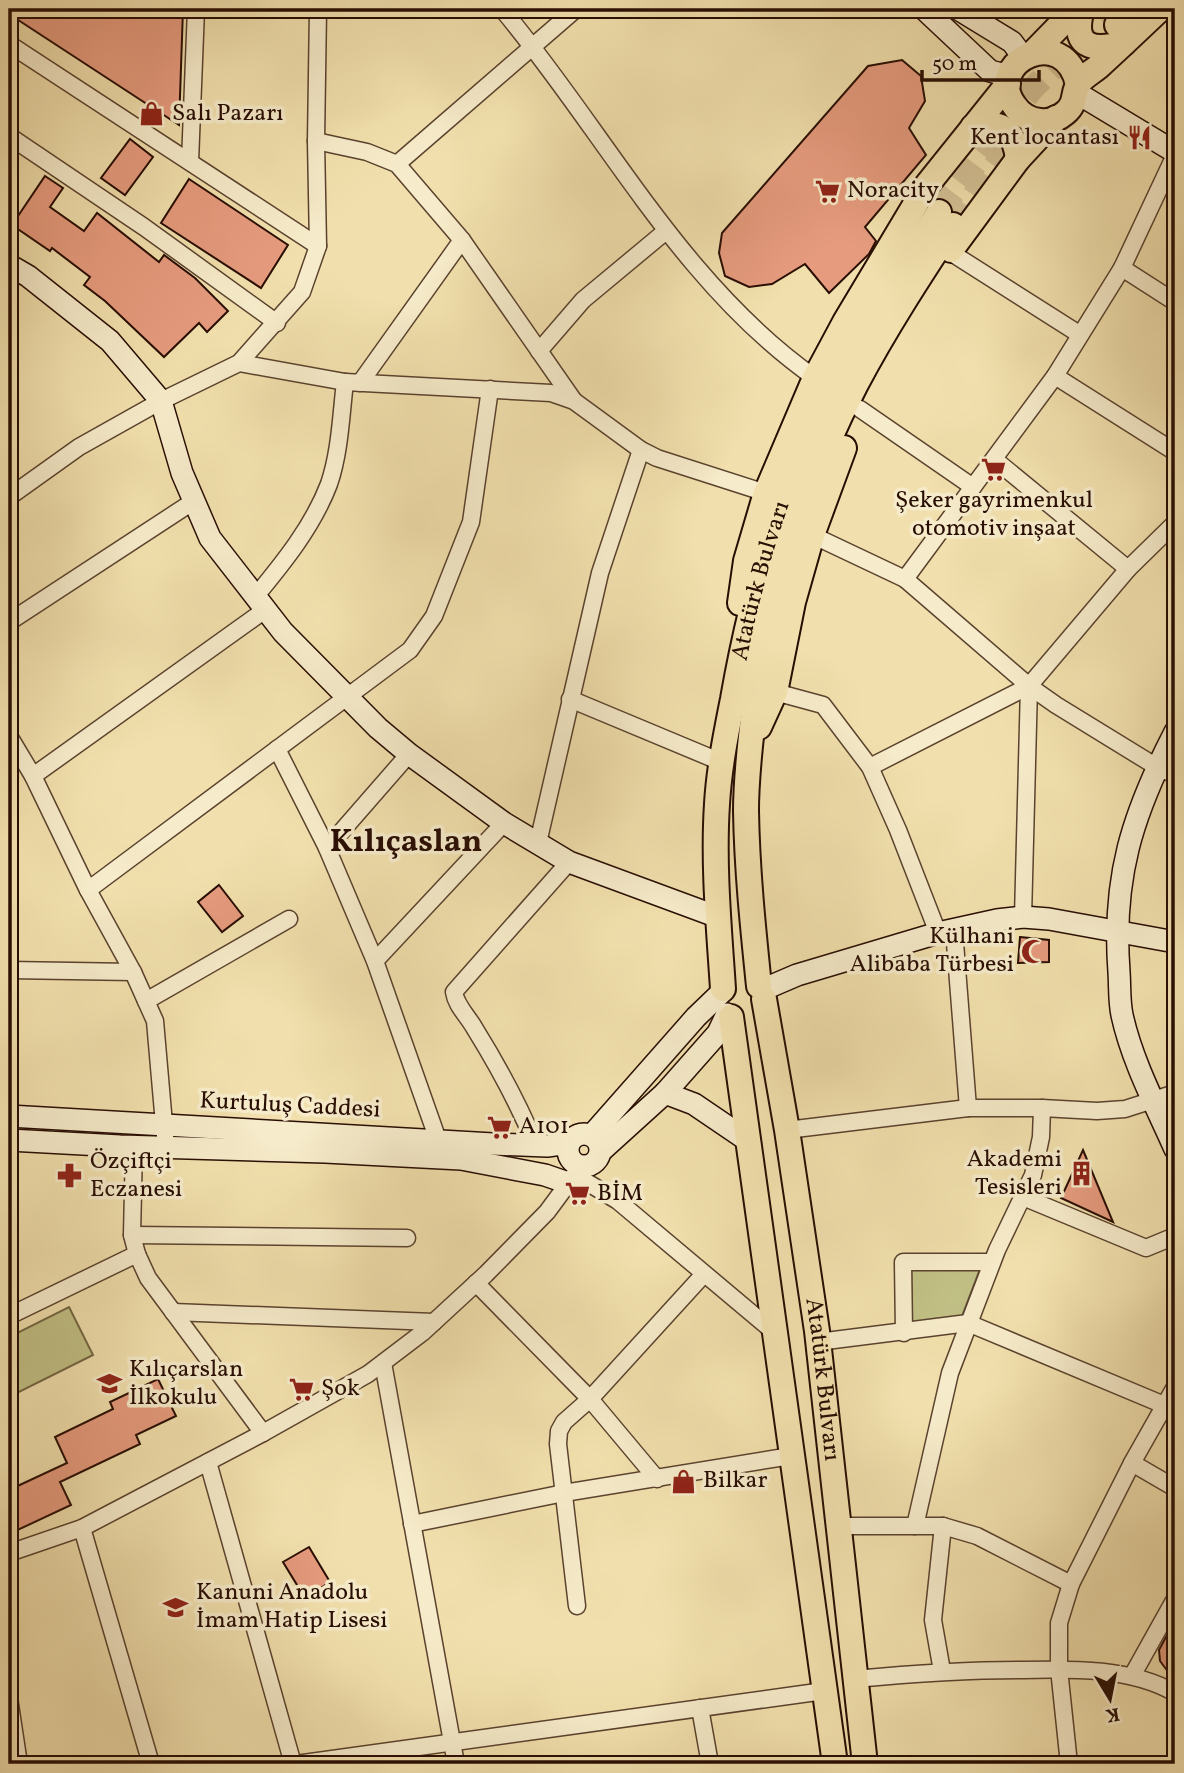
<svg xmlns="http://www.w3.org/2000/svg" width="1184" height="1773" font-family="Vollkorn,serif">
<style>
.green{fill:#c1c085;stroke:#746644;stroke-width:2}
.building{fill:#e69b7e;stroke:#280d03;stroke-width:2}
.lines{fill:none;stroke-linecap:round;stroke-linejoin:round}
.primary-tunnel{stroke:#d3c094;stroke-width:24;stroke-dasharray:24 12;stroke-linecap:butt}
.street-casing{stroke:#5a422e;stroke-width:19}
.secondary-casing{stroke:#280d03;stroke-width:24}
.primary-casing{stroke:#280d03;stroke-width:28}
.street{stroke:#f6ebca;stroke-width:16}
.secondary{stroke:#f6ebca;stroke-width:21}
.primary{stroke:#f1e0ad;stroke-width:24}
.labels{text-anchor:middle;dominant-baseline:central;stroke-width:7;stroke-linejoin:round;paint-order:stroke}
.poi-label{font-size:24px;fill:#280d03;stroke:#f6ebca;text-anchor:start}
.street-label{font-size:24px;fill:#280d03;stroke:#f6ebca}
.district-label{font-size:32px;font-weight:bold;fill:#280d03;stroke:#f6ebca}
</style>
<rect width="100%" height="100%" fill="#f1e0ad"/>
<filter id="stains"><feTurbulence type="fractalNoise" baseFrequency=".00286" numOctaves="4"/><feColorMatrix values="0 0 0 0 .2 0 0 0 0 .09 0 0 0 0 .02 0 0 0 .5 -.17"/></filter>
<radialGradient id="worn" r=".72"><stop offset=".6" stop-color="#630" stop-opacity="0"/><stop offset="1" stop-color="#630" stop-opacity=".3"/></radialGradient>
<g class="green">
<path d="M994,9h48c-16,8 -32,7 -48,0z"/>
<polygon points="980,1269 962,1316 912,1324 911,1270"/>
<polygon points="69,1307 93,1355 9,1397 9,1337"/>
</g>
<g class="building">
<polygon points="9,9 183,9 179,125 9,14"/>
<polygon points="902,60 921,76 925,101 909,128 926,155 865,227 876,241 869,254 829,293 805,264 772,284 749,287 725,276 719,253 722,233 868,66"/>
<polygon points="130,139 153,157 125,195 101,178"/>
<polygon points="45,176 63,188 50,207 84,231 97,213 159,262 164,255 195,278 228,311 207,332 199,323 164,357 105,301 84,285 90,277 52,248 50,251 12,225"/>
<polygon points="189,179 288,245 261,288 161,223"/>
<polygon points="219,885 243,916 222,932 198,902"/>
<polygon points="1020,937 1049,940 1049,962 1018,963"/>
<polygon points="1083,1150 1113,1222 1061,1198"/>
<polygon points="158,1379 176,1416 136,1435 140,1444 60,1482 71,1505 9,1534 9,1490 67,1463 55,1437 113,1409 110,1402"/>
<polygon points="309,1547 330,1582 305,1598 283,1562"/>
<polygon points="1175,1620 1175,1681 1160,1661 1159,1650"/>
</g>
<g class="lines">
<g class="primary-tunnel">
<polyline points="939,212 1032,89 1108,14"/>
<polyline points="953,225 1017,135"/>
</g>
<defs>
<g id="street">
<path d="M502,9c103,123 179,275 313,369"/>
<polyline points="9,44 318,246"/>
<polyline points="9,136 144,227 277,323"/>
<polyline points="316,141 367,152 397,164 462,240 574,401"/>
<polyline points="190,162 196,9"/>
<polyline points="397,164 576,9"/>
<polyline points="950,252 1079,334"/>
<polyline points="1122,268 1175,302"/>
<polyline points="539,351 583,300 666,231"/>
<polyline points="239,363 345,382 551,393 574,401 641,450 657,458 766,493"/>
<polyline points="1055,376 1175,452"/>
<polyline points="360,383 462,240"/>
<polyline points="860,409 973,487"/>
<polyline points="994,459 1128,569"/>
<polyline points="9,497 79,447 161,401 239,363 302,292 318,246 316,141 318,9"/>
<polyline points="812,535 905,579 1029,686 1056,705 1157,767 1175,775"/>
<polyline points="905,579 1055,376 1122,268 1175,155"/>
<path d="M255,597c29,-35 58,-71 74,-113 11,-32 12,-69 16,-102"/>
<polyline points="9,622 194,501"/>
<polyline points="775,692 823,705 870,767 898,830 938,933"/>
<polyline points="570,699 721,762"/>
<polyline points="9,736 33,776 88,890 133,972 155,1021 166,1147"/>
<polyline points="277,749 327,848 375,961 438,1140"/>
<polyline points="870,767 1029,686 1128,569 1175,523"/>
<polyline points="33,776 265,610"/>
<polyline points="538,843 600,573 641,450"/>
<polyline points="327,848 409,754"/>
<polyline points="88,890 410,650 434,616 471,522 490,389"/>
<polyline points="1023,917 1029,686"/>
<polyline points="954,930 968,1108"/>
<polyline points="375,961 504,823"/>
<polyline points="9,970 133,972"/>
<polyline points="146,1001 289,919"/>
<polyline points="787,1130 968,1108 1042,1108 1097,1111 1125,1109 1175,1093"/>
<polyline points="134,1146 132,1235 137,1254 148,1278 263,1433"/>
<path d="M536,1146c-17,-41 -38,-80 -61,-117 -7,-13 -19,-23 -21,-37l115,-130"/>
<polyline points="575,1175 618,1201 774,1332"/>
<polyline points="1023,1197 1146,1248 1175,1236"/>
<polyline points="132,1235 407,1238"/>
<polyline points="476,1283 590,1399 657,1479"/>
<polyline points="173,1312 434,1322"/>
<polyline points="9,1316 137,1254"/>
<polyline points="904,1333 903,1262 992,1262"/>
<polyline points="818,1342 968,1323 1164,1405"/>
<polyline points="383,1363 456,1764"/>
<polyline points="208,1462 293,1764"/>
<polyline points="1132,1463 1175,1488"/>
<polyline points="412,1524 564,1493 791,1456"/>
<polyline points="837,1526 943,1526 977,1536 1071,1584"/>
<polyline points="915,1526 950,1373 997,1250 1033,1175 1041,1137 1042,1108"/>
<polyline points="82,1528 151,1764"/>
<polyline points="9,1553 82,1528 263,1433 368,1374 422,1333 486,1274 547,1212 581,1166"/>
<polyline points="577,1606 558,1444 559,1431 564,1422 590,1399 704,1274"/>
<polyline points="942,1671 933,1620 943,1526"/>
<polyline points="1132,1676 1175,1599"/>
<path d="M854,1679c55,-5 109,-9 165,-9 51,-1 111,-3 156,23"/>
<polyline points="9,1698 19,1764"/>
<polyline points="700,1708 710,1764"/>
<polyline points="296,1764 824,1691"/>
<polyline points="1069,1764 1059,1669 1059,1623 1071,1584 1132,1463 1175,1387"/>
</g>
<g id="secondary">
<polyline points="924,9 990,71 1009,76"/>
<polyline points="958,9 1012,42 1023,57"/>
<polyline points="1077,93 1175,152"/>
<polyline points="9,265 28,276 110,341 161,401 182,473 210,538 283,632 378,728 409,754 504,823 569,862 718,917"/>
<path d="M1175,732c-43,83 -63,146 -56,240 1,14 0,29 3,43 10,46 34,91 53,134"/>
<polyline points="762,990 797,975 938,933 997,920 1023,917 1049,919 1175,942"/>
<polyline points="665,1093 718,1033 727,1014"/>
<polyline points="9,1116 493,1144 547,1146 569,1143"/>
<circle cx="584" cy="1150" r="16"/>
<polyline points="592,1135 696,1017 722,992"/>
<polyline points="9,1140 120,1146 325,1152 461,1159 545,1175 568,1183"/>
<polyline points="601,1151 665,1093 694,1104 747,1140"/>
</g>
<g id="primary">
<path d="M1082,9c-11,38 10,43 42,34"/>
<polyline points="1117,25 1136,9"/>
<polyline points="1034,52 1076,9"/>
<path d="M1078,85c-13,-63 -95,-23 -64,20 6,9 15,15 26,16 9,1 18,-2 25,-8 12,-10 7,-18 13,-28 3,-7 14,-13 20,-18 21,-19 42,-39 62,-58"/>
<path d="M973,127c29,-7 41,2 45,32"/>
<polyline points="951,250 1018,159 1056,118"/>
<polyline points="740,603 746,561 766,493 815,378 845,322 927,185 1008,84"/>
<polyline points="759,727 775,692 793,602 812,535 844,448"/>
<path d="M759,986c-6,-58 -12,-116 -13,-175 0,-28 3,-57 6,-84 14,-120 48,-236 104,-343 29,-55 63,-107 97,-159"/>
<path id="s1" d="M723,989c-4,-61 -10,-124 -6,-185 2,-35 9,-70 16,-105 17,-97 43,-192 85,-282 34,-72 78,-138 121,-205"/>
<path id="s2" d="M764,999l23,131 30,201 48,433"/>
<polyline points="731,1017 835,1764"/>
</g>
</defs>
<use href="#street" class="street-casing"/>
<use href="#secondary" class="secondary-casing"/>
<use href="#primary" class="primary-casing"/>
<use href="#street" class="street"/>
<use href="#secondary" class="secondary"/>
<use href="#primary" class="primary"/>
</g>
<defs>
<symbol id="shop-bare" viewBox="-9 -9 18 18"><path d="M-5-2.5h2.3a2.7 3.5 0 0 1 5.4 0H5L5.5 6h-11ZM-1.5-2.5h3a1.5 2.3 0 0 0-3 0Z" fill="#8f2418" stroke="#f6ebca" stroke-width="2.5" paint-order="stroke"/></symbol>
<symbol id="restaurant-bare" viewBox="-9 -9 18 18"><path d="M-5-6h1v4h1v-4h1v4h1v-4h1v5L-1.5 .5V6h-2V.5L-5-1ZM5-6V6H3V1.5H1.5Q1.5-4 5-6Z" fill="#8f2418" stroke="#f6ebca" stroke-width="2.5" paint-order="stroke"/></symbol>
<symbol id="supermarket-bare" viewBox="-9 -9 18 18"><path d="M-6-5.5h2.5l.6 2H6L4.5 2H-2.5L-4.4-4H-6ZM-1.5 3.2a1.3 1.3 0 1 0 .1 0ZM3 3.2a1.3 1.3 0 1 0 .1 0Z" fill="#8f2418" stroke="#f6ebca" stroke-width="2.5" paint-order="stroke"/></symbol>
<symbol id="mosque-bare" viewBox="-9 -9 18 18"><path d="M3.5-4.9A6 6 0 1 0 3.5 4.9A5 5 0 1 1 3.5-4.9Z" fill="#8f2418" stroke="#f6ebca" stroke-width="2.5" paint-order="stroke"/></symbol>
<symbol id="building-bare" viewBox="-9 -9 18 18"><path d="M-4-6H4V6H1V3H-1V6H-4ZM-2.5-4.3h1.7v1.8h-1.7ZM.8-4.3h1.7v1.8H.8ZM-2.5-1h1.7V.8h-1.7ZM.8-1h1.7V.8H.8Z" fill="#8f2418" stroke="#f6ebca" stroke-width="2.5" paint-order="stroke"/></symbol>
<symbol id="pharmacy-bare" viewBox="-9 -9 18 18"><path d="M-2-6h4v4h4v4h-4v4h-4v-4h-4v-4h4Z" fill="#8f2418" stroke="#f6ebca" stroke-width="2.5" paint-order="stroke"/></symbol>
<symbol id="school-bare" viewBox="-9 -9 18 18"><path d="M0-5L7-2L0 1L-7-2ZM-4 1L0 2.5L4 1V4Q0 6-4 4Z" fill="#8f2418" stroke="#f6ebca" stroke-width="2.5" paint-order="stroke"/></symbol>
</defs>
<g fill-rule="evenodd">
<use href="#shop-bare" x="134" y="96" width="35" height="35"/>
<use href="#restaurant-bare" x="1122" y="120" width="35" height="35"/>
<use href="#supermarket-bare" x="810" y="174" width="35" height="35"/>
<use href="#supermarket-bare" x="976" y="452" width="35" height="35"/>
<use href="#mosque-bare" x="1016" y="934" width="35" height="35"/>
<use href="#supermarket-bare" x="482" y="1110" width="35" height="35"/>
<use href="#building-bare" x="1064" y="1156" width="35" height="35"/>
<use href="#pharmacy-bare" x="52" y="1158" width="35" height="35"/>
<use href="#supermarket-bare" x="560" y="1176" width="35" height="35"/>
<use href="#school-bare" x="92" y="1366" width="35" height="35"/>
<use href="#supermarket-bare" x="284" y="1372" width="35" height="35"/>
<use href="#shop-bare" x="666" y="1464" width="35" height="35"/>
<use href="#school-bare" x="158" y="1590" width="35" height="35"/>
</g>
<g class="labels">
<g class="poi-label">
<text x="172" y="114">Salı Pazarı</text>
<text x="1119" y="138" text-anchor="end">Kent locantası</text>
<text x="847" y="191">Noracity</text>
<text x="994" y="501" text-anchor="middle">Şeker gayrimenkul<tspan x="994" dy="28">otomotiv inşaat</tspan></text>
<text x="1014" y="937" text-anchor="end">Külhani<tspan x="1014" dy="28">Alibaba Türbesi</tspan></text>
<text x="519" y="1127">A101</text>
<text x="1062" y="1160" text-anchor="end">Akademi<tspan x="1062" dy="28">Tesisleri</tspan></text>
<text x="90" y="1162">Özçiftçi<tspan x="90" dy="28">Eczanesi</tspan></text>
<text x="597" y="1194">BİM</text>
<text x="129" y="1370">Kılıçarslan<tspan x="129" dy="28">İlkokulu</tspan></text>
<text x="321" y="1389">Şok</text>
<text x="703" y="1481">Bilkar</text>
<text x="196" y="1593">Kanuni Anadolu<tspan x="196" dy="28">İmam Hatip Lisesi</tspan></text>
</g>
<g class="street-label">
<text stroke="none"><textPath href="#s1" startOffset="413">Atatürk Bulvarı</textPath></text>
<text transform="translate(290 1106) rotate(3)">Kurtuluş Caddesi</text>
<text stroke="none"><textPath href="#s2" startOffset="385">Atatürk Bulvarı</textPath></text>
</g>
<g class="district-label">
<text x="406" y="843">Kılıçaslan</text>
</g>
</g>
<rect width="1184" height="1773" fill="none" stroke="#f1e0ad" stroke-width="35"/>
<rect x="10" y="10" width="1163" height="1752" fill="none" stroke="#280d03" stroke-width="3.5"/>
<rect x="18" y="18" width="1149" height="1738" fill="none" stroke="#280d03" stroke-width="2"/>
<g transform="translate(1110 1699) rotate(170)" stroke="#f6ebca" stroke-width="5" paint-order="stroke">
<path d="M0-5L12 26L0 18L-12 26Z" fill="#280d03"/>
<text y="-10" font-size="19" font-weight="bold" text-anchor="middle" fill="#280d03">K</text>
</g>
<path d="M922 70v10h117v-10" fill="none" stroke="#280d03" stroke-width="3.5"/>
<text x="932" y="70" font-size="21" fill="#280d03" stroke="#f6ebca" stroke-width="5" paint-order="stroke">50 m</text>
<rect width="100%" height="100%" filter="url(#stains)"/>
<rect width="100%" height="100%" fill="url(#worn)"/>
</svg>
